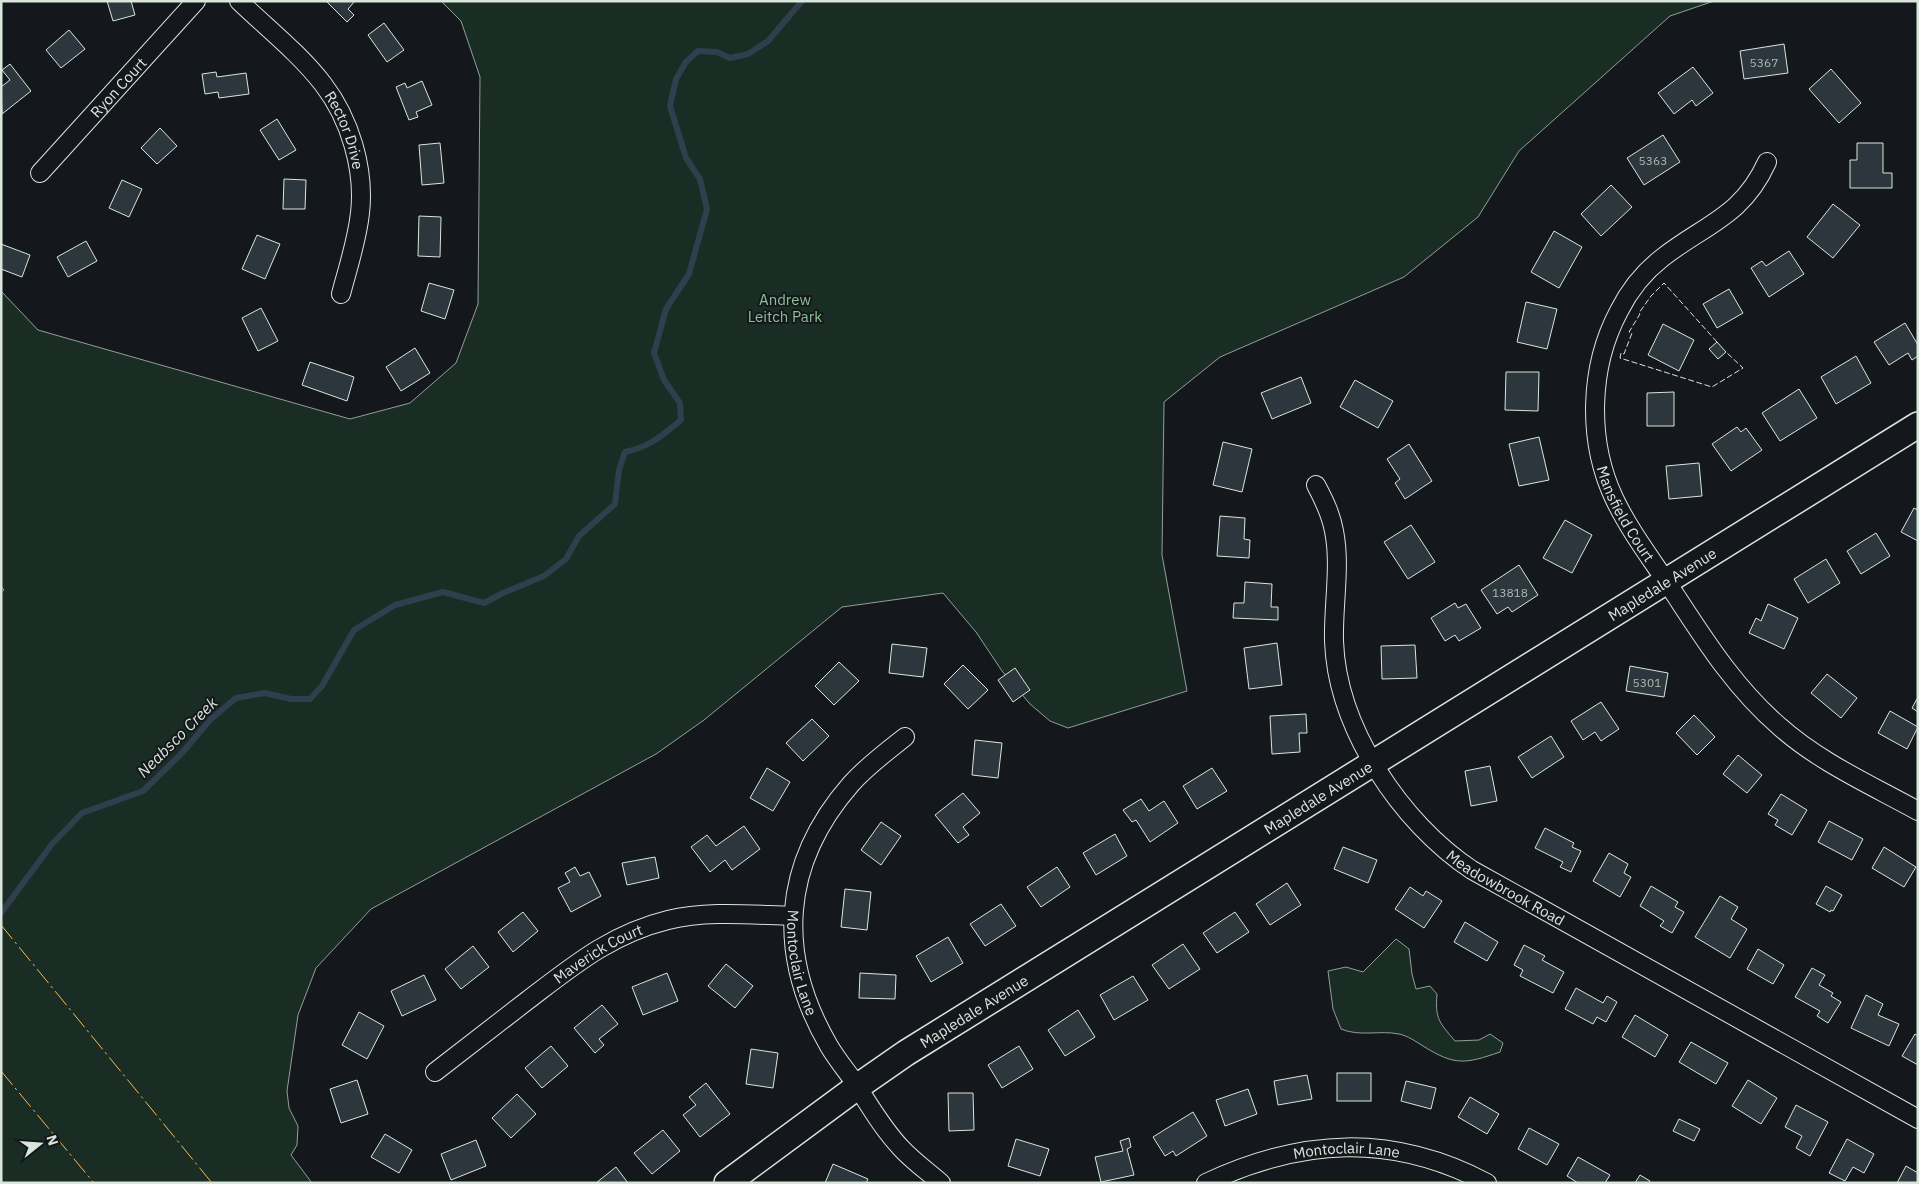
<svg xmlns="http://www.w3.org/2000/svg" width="1919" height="1184" font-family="'IBM Plex Sans',sans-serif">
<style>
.green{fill:#1a2d24;stroke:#939e99}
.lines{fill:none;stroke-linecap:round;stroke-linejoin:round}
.stream{stroke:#2f3f4d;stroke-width:6}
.building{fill:#2c363c;stroke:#d8e6dc}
.street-casing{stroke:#d8e6dc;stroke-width:20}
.secondary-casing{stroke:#d8e6dc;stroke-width:28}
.street{stroke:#14181c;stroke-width:18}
.secondary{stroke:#14181c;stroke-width:25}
.fence{stroke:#d8e6dc;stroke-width:1;stroke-dasharray:6 2.5;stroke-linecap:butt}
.power{stroke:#ffb74d;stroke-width:1;stroke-dasharray:18 4 2.5 4;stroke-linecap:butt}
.labels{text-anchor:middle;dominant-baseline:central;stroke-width:4;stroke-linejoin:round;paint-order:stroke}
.number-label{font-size:12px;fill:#adbab4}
.street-label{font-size:15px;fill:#d8e6dc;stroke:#14181c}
.park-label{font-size:15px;fill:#8ac095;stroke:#14181c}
.water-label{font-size:16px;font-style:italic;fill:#d8e6dc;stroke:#14181c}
</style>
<rect width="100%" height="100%" fill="#14181c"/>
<g class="green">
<polygon points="441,1 1714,1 1670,16 1519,151 1478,217 1404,277 1220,357 1164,402 1162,555 1187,691 1068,728 1050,721 1030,704 1002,671 976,632 943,593 842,607 704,720 656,754 371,909 316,968 298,1015 287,1091 289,1108 298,1126 297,1145 291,1155 312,1183 1,1183 1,592 4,590 1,586 1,291 38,330 350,419 410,403 456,363 478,304 480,77 461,21"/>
<path d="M1396,939l13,10 3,25 4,15 14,-3 7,8c-2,25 2,28 18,47l24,-1 11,-6 13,9 -3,9c-35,12 -45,14 -77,-6 -8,-5 -15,-10 -24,-12 -19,-4 -39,3 -58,-5l-8,-20 -5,-38 18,-4 17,5z"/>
</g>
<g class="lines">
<path class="stream" d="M1,913l51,-69 30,-31 61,-22 39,-38 28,-33 26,-22 29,-5 26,6h19l12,-13 32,-56 41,-25 48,-13 41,11 19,-10 41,-17 22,-17 13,-23 36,-32 4,-34 6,-18c24,-5 37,-16 56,-32l-1,-17 -16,-23 -10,-27 12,-44 23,-35 18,-65 -7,-30 -14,-21 -16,-52 6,-27 10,-17 12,-11 19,1 13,6 18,-4 20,-13 34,-40"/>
</g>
<g class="building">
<polygon points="107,1 131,1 135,15 113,21"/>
<polygon points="326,1 355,1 348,9 354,15 347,22"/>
<polygon points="384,23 404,50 387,62 368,35"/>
<polygon points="69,30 85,49 61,68 46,50"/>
<polygon points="1784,44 1788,73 1744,79 1740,51"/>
<polygon points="10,64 31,91 2,114 1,87 10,80 2,70"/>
<polygon points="1693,67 1713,93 1696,106 1692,100 1674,114 1658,93"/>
<polygon points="1831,69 1861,103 1839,123 1809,89"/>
<polygon points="216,72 217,77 246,73 249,94 219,98 218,92 205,94 202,74"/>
<polygon points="422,81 432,105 416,112 418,117 409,120 396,87 405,83 407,88"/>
<polygon points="277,119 296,150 279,160 260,130"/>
<polygon points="160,128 177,146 157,164 141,148"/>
<polygon points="1663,135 1680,162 1644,185 1627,158"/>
<polygon points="440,143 444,183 422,185 419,145"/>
<polygon points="1857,143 1883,143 1883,173 1892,173 1892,188 1850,188 1850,160 1857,160"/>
<polygon points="284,179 306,180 305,209 283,209"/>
<polygon points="122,180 142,189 129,217 109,208"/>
<polygon points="1611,185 1632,207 1601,236 1581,214"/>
<polygon points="1833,204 1860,225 1833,258 1807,237"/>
<polygon points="419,216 441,217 440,257 418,256"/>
<polygon points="1554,231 1582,247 1559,288 1531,272"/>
<polygon points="257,235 280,244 265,279 242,269"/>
<polygon points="86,241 97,261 68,277 57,257"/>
<polygon points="1,244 30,255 22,277 1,269"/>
<polygon points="1789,251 1804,274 1769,297 1751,268 1762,261 1766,266"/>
<polygon points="429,283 454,290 445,319 421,311"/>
<polygon points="1729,289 1743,313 1717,328 1703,304"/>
<polygon points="1526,302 1557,309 1547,349 1517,342"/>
<polygon points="261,308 278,341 258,351 242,318"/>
<polygon points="1905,323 1918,345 1918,356 1912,360 1908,353 1889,365 1874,342"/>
<polygon points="1663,324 1694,340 1679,371 1648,355"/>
<polygon points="1717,342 1726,352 1718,359 1709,349"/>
<polygon points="415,348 430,373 401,391 386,367"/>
<polygon points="1856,356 1871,383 1836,404 1821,377"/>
<polygon points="310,362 354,377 347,401 302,385"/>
<polygon points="1506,372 1539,372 1538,411 1505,410"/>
<polygon points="1301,377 1311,403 1272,419 1261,393"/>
<polygon points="1355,380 1393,401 1378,428 1340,407"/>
<polygon points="1799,389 1817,418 1780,441 1762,413"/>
<polygon points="1674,392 1674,426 1647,426 1647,393"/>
<polygon points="1737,427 1741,432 1746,428 1762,450 1731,471 1712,444"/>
<polygon points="1539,437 1549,480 1519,486 1509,444"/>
<polygon points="1223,442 1252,449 1242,492 1213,485"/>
<polygon points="1409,444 1432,481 1405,499 1395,483 1400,479 1387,459"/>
<polygon points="1699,463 1702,496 1669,499 1666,466"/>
<polygon points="1914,508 1918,510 1918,541 1901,532"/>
<polygon points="1220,516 1245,518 1244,539 1250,540 1249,558 1217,556"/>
<polygon points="1565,520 1592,535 1572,573 1543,558"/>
<polygon points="1411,525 1435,562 1408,579 1384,542"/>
<polygon points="1876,533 1890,556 1861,574 1847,551"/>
<polygon points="1826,559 1840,583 1808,603 1794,579"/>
<polygon points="1519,565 1538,595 1512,612 1508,607 1497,614 1481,590"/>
<polygon points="1245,582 1272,584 1271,607 1278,607 1278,620 1233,618 1234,603 1244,603"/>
<polygon points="1455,603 1458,608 1466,604 1481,628 1459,641 1455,635 1445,641 1431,618"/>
<polygon points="1768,604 1798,618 1784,649 1749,633 1756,618 1761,621"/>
<polygon points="1277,643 1282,685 1249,689 1244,648"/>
<polygon points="892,644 927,648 923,677 889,673"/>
<polygon points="1415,645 1417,678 1382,679 1381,646"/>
<polygon points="839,662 859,681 834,705 815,686"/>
<polygon points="963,665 988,690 968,709 944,684"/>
<polygon points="1630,666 1668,673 1664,697 1626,691"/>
<polygon points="1015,668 1030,690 1013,702 998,680"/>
<polygon points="1827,674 1857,698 1841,718 1811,693"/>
<polygon points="1918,697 1918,712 1912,708"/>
<polygon points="1601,702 1619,729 1601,741 1595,732 1583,740 1571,721"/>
<polygon points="1890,711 1918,727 1907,749 1878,733"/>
<polygon points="1306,714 1307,733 1299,733 1300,752 1272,754 1270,716"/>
<polygon points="1694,715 1715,737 1697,755 1676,733"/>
<polygon points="812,719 829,736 803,761 786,743"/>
<polygon points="1551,736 1564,757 1532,778 1518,757"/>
<polygon points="975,740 1002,743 998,778 972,775"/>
<polygon points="1738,755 1762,775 1747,793 1723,774"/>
<polygon points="1490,766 1497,801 1471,806 1465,771"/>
<polygon points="767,768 790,782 773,811 750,798"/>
<polygon points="1212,768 1227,791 1197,809 1183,786"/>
<polygon points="963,793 980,813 963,827 969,835 958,843 935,815"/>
<polygon points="1781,794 1807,810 1792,835 1775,825 1778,820 1768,814"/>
<polygon points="1141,799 1149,811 1164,801 1178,823 1150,842 1136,820 1132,822 1123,810"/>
<polygon points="1829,821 1863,839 1852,860 1818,842"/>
<polygon points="881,822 901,836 881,865 861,850"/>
<polygon points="744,826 760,849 732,870 725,860 710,872 691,847 707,835 716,846"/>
<polygon points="1545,828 1574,843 1572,847 1581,851 1571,872 1560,867 1563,862 1535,848"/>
<polygon points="1115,834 1127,856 1096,875 1083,853"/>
<polygon points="1343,847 1377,860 1368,883 1334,869"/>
<polygon points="1884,847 1916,867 1904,887 1872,868"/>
<polygon points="1609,853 1628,864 1624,873 1631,877 1620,897 1593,881"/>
<polygon points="655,857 659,878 627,885 622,863"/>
<polygon points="575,867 580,876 589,872 601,896 571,912 558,888 570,882 565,873"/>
<polygon points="1057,867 1070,887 1041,907 1027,887"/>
<polygon points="1287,883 1301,905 1270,925 1256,904"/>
<polygon points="1651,886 1678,902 1675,907 1684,912 1672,933 1660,926 1664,921 1640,906"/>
<polygon points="1826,886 1842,895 1833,911 1831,910 1830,912 1816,904"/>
<polygon points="1410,887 1423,896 1426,891 1442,901 1424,928 1395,909"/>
<polygon points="845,889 871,892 867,930 841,927"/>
<polygon points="1720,896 1738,907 1731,919 1747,929 1730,958 1695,937"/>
<polygon points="1001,904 1016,926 985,946 970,924"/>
<polygon points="523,912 538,931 513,952 498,932"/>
<polygon points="1235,912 1249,932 1217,953 1203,933"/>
<polygon points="1465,922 1498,942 1487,961 1454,942"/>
<polygon points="948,937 963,963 931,982 916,956"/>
<polygon points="1183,944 1200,969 1169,989 1152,965"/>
<polygon points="1524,945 1545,956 1542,960 1564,972 1553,993 1520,976 1523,970 1514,965"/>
<polygon points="473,946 489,967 461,989 445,969"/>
<polygon points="1758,949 1784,965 1773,984 1747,969"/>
<polygon points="726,964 753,986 735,1008 708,986"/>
<polygon points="1812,968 1825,975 1819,985 1833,993 1831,996 1841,1002 1828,1023 1817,1016 1820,1011 1795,997"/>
<polygon points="667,973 678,1001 643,1015 632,987"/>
<polygon points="860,973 896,975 895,999 859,998"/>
<polygon points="424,975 436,1000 402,1016 391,991"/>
<polygon points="1133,976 1148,1000 1114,1020 1100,995"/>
<polygon points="1576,988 1603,1003 1607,996 1617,1002 1606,1022 1597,1017 1593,1024 1565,1009"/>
<polygon points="1866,995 1883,1004 1878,1015 1899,1024 1889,1046 1851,1028"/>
<polygon points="602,1005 618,1024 599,1039 604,1045 595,1053 574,1028"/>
<polygon points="1078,1010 1095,1037 1065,1056 1048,1030"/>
<polygon points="359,1012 384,1026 367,1059 342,1045"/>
<polygon points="1635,1015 1668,1035 1655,1057 1622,1037"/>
<polygon points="1915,1034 1918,1036 1918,1065 1902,1056"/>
<polygon points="1691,1042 1728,1063 1716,1084 1679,1062"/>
<polygon points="551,1046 568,1066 542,1088 525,1068"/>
<polygon points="1019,1046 1033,1069 1002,1088 988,1065"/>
<polygon points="751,1049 778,1053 773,1088 746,1084"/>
<rect x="1337" y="1073" width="34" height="28"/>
<polygon points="1307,1075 1312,1099 1278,1105 1274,1081"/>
<polygon points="357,1080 368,1114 341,1123 330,1089"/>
<polygon points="1748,1080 1777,1098 1761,1124 1732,1106"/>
<polygon points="1406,1081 1436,1088 1431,1109 1401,1101"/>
<polygon points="706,1083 730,1114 700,1137 683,1115 696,1105 689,1097"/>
<polygon points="1248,1089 1257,1114 1225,1126 1216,1100"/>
<polygon points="948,1093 973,1093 974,1130 949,1131"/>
<polygon points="517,1094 536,1114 511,1138 492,1118"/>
<polygon points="1470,1097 1499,1114 1487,1134 1458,1117"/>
<polygon points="1796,1105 1828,1122 1810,1156 1796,1148 1802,1136 1785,1127"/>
<polygon points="1193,1112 1207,1136 1176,1156 1173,1151 1165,1156 1153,1137"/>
<polygon points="1679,1119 1700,1129 1694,1141 1673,1131"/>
<polygon points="1529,1128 1559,1144 1547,1165 1518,1149"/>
<polygon points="663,1130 680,1151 652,1174 634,1153"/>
<polygon points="385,1134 412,1150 399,1173 371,1157"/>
<polygon points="1129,1138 1131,1147 1127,1149 1134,1175 1101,1182 1095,1157 1123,1151 1120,1141"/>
<polygon points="1016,1139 1049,1149 1040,1176 1008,1166"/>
<polygon points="1847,1139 1874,1154 1864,1173 1853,1167 1845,1181 1829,1173"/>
<polygon points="476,1140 486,1166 451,1180 441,1154"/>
<polygon points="1578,1157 1610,1175 1605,1183 1578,1183 1567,1176"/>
<polygon points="833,1164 868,1179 866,1183 825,1183"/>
<polygon points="1906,1166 1918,1173 1918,1183 1897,1183"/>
<polygon points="616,1167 628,1183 596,1183"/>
<polygon points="1640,1175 1650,1181 1649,1183 1635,1183"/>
</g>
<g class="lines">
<defs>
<g id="street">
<path id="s1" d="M239,1c28,27 60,52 84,83 27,35 42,85 37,129 -3,28 -12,54 -19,81"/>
<path id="s2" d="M1767,162c-25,55 -62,62 -105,96 -18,14 -33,33 -43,53 -30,56 -32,129 -5,187 16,34 41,66 62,98 30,46 60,93 103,130 40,36 92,59 139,85"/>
<path id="s3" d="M40,173l156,-172"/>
<path id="s4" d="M1316,485c8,15 15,29 18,46 7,35 -1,74 0,110 3,87 67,182 138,229l446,249"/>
<path id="s5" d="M905,737c-19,15 -38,29 -54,47 -70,80 -75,171 -22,262 7,12 16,23 24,34 15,23 29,48 48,68 12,13 26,23 40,35"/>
<path id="s6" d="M435,1072c31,-24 62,-48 93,-72 46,-35 83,-66 140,-80 40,-10 85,-5 125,-4"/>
<path id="s7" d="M1206,1183c96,-45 186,-50 281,0"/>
</g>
<g id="secondary">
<path id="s8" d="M727,1183l130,-96 49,-34 1012,-628"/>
</g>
</defs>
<use href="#street" class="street-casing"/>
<use href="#secondary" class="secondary-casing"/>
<use href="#street" class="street"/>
<use href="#secondary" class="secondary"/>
<polyline class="fence" points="1717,342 1664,283 1651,296 1639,313 1640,314 1629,332 1632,333 1624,354 1621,353 1620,358 1712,387 1743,368 1726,352"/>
<g class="power">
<polyline points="1,925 212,1183"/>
<polyline points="1,1071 94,1183"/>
</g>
</g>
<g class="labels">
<g class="number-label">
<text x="1764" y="62">5367</text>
<text x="1653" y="160">5363</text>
<text x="1510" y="592">13818</text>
<text x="1647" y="682">5301</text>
</g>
<g class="street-label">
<text stroke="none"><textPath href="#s3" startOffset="116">Ryon Court</textPath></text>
<text stroke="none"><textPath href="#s1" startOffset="170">Rector Drive</textPath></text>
<text stroke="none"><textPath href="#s2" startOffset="426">Mansfield Court</textPath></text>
<text stroke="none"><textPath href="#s8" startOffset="1111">Mapledale Avenue</textPath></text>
<text stroke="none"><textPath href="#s8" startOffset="706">Mapledale Avenue</textPath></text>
<text stroke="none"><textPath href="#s4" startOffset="474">Meadowbrook Road</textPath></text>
<text stroke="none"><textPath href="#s6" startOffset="202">Maverick Court</textPath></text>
<text stroke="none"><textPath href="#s5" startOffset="266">Montoclair Lane</textPath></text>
<text stroke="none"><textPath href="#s8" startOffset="301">Mapledale Avenue</textPath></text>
<text stroke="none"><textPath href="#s7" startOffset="146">Montoclair Lane</textPath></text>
</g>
<g class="park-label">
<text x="785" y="299">Andrew<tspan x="785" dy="17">Leitch Park</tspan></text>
</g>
<g class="water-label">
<text transform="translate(177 737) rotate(-45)">Neabsco Creek</text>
</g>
</g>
<rect width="1919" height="1184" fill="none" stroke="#d8e6dc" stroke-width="5"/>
<g transform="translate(40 1144) rotate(73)" stroke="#14181c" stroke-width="4" paint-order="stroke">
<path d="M0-4L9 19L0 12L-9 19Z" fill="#d8e6dc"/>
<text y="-8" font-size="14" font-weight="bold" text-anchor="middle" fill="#d8e6dc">N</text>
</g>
</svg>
